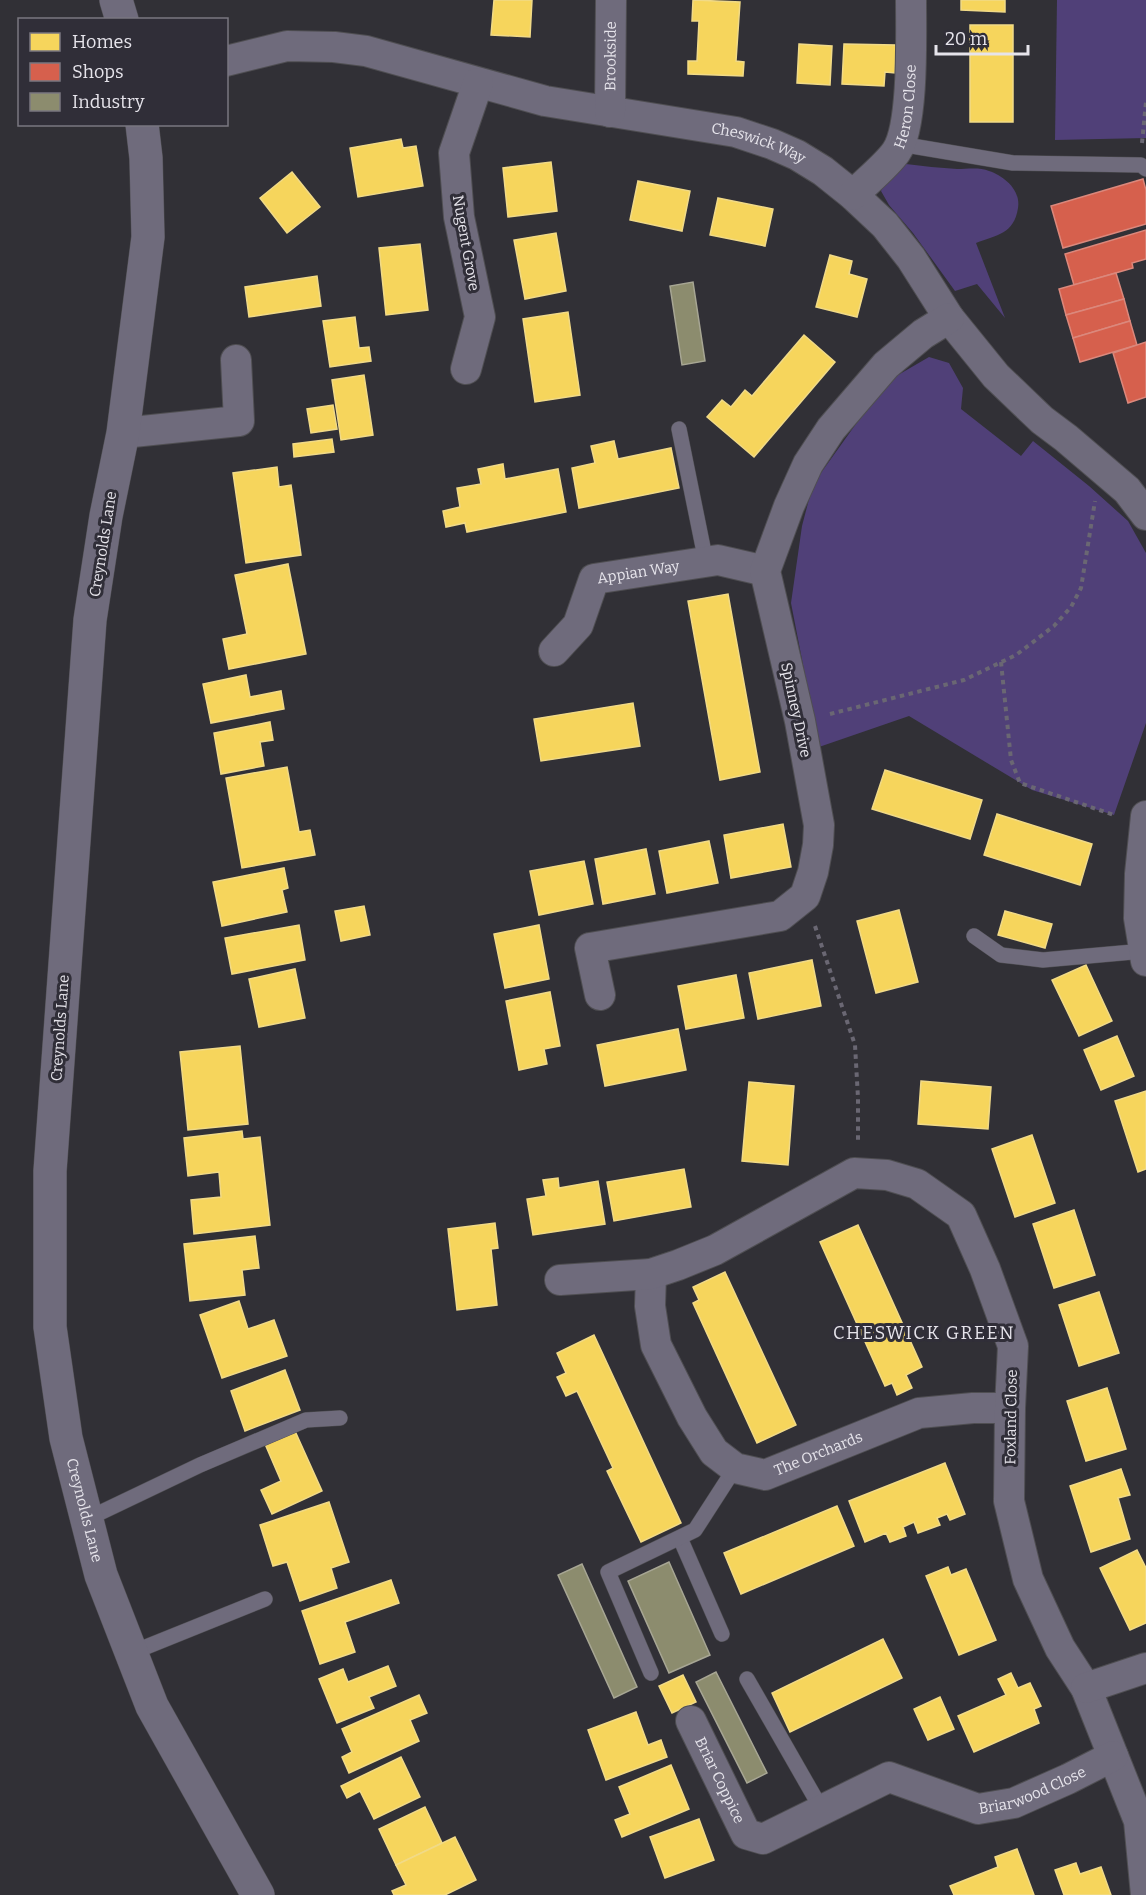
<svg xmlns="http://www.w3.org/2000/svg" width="1146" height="1895" font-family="Bitter,serif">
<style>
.green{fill:#504078}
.homes{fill:#f6d55c;stroke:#f1da87;stroke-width:1.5}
.shops{fill:#d6604d;stroke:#db887c;stroke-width:1.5}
.industry{fill:#8c8c6e;stroke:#a7a694;stroke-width:1.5}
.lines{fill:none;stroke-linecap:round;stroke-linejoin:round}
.service-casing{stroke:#4f4e52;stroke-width:16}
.minor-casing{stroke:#4f4e52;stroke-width:32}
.tertiary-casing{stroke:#4f4e52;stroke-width:34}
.path{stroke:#6a6773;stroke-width:4;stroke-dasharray:4.5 4.5;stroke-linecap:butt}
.service{stroke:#6f6b7c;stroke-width:15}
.minor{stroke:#6f6b7c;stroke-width:30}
.tertiary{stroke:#6f6b7c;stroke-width:33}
.labels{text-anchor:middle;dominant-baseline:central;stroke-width:6;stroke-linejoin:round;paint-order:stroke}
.street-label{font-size:15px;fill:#e6e4eb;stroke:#302e38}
.quarter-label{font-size:18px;letter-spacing:1.5px;fill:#e6e4eb;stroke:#302e38}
</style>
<rect width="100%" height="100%" fill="#313036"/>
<g class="green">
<polygon points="1057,0 1146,0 1146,138 1055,140"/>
<path d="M906,164c17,2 34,4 51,5 10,0 23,-2 32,2 15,5 32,19 29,37 -4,26 -21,27 -42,35l29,75 -28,-34 -22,7 -42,-58 -24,-28 -8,-14 8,-18z"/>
<polygon points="929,357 949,363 963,388 961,409 1021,456 1033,441 1089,486 1128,521 1146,553 1146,723 1114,815 1032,790 909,716 819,747 791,603 802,526 813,484 886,382"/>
</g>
<g class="homes">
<polygon points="494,0 532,0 530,37 491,35"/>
<polygon points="693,0 740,2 736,61 744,62 743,76 688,74 688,61 697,61 699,21 692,21"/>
<polygon points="961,0 1005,0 1005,12 961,10"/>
<rect x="970" y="25" width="43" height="97"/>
<polygon points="799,44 832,46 830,85 797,83"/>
<polygon points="844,44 896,45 895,73 885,72 884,86 842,84"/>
<polygon points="401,139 403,148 416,146 423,186 358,197 350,148"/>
<polygon points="551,162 557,211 508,217 503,168"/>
<polygon points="292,172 320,207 287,233 260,198"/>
<polygon points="638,181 690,191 682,231 630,220"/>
<polygon points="718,198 773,209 765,246 710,235"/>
<polygon points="556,233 566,291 525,299 514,240"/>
<polygon points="420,244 428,310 386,315 379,248"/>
<polygon points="830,255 852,261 849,274 867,279 857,317 816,307"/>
<polygon points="317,276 321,306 249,317 245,287"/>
<polygon points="568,312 580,395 535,402 523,319"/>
<polygon points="355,317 359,348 369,347 371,361 330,367 323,321"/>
<polygon points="804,335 835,362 754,457 707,417 722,400 731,407 745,390 752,396"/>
<polygon points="364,375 373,435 341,440 332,380"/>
<polygon points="333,405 337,429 311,433 307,409"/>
<polygon points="332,439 334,452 294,457 293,444"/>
<polygon points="614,441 618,459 671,448 679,488 579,508 572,468 595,463 591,446"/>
<polygon points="503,464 505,479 558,469 566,512 467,532 465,523 446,527 443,511 460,507 457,488 481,484 478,469"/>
<polygon points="277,467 279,487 291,485 301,555 246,563 233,473"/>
<polygon points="288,564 306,654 229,669 223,639 247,634 235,575"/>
<polygon points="728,594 760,772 720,780 688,601"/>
<polygon points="246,675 250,697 281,691 284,709 211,723 203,684"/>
<polygon points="633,703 640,746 541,761 534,719"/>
<polygon points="270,722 273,740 260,742 264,766 221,774 214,733"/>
<polygon points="287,767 299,832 310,830 315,855 242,868 226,778"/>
<polygon points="885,770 982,800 970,839 872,809"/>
<polygon points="997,814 1092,844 1080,885 984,855"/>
<polygon points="783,824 791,867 731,878 724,835"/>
<polygon points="709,841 718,883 667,893 659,851"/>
<polygon points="646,849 655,894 603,904 595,859"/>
<polygon points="584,861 593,904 539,915 530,871"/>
<polygon points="284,868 288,888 282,890 287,912 222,926 213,882"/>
<polygon points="364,906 370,935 341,941 335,911"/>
<polygon points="899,910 918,982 876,993 857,921"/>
<polygon points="1005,911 1052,924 1045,948 998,935"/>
<polygon points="299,925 305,960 232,974 225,938"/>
<polygon points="539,925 549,979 505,988 494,934"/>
<polygon points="812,960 821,1006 758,1019 749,973"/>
<polygon points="1086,965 1112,1021 1079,1036 1052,980"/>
<polygon points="295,969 305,1018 259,1027 249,979"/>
<polygon points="736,975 744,1018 686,1029 678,986"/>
<polygon points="550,992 560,1046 544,1049 547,1064 519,1070 506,1001"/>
<polygon points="678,1029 686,1070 605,1086 597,1045"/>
<polygon points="1117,1036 1134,1076 1101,1090 1084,1050"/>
<polygon points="240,1046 248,1124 188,1130 180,1052"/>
<polygon points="921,1081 991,1087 988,1129 918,1124"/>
<polygon points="749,1082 794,1086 788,1165 742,1161"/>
<polygon points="1146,1091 1146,1169 1138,1172 1115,1101"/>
<polygon points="242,1131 243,1139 260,1137 270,1225 194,1234 191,1200 221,1197 219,1172 188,1176 184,1138"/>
<polygon points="1032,1135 1055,1203 1015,1217 992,1149"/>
<polygon points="684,1169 691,1207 614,1221 607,1182"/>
<polygon points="558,1178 559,1188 598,1181 605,1224 533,1235 527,1199 546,1196 543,1180"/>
<polygon points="1074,1210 1095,1275 1054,1288 1033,1224"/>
<polygon points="495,1223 498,1248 491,1249 497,1305 457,1310 448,1229"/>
<polygon points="858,1225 922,1367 906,1375 912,1388 897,1395 892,1383 885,1386 820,1242"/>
<polygon points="255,1236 259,1268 242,1270 245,1295 190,1301 184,1244"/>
<polygon points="725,1272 796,1425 757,1443 693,1303 699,1300 693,1287"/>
<polygon points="1099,1292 1119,1353 1079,1366 1059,1305"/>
<polygon points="239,1301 248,1329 274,1320 287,1356 222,1378 200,1315"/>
<polygon points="594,1335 681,1523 641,1542 607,1471 613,1468 577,1391 566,1396 557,1377 566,1373 557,1353"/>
<polygon points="285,1370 300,1410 245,1431 231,1391"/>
<polygon points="1107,1388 1126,1449 1086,1461 1067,1401"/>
<polygon points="295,1431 322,1491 272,1514 261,1490 281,1481 265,1444"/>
<polygon points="945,1463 965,1514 950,1520 947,1514 937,1518 940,1525 918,1533 914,1522 903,1527 906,1536 890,1542 886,1533 865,1542 849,1501"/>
<polygon points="1121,1469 1130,1495 1118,1498 1130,1539 1091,1552 1070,1486"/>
<polygon points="329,1502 349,1562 331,1568 337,1588 300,1601 287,1562 273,1566 260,1525"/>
<polygon points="837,1506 854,1546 741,1594 724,1553"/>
<polygon points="1137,1550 1146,1568 1146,1623 1130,1630 1100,1568"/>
<polygon points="948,1567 951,1575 966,1569 996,1640 959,1655 926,1576"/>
<polygon points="391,1580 399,1603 345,1622 355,1652 320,1664 302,1611"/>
<polygon points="883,1639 902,1678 790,1732 772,1693"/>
<polygon points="388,1666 396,1686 369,1697 374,1708 337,1723 319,1679 343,1669 348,1682"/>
<polygon points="1011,1673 1018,1688 1030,1683 1041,1706 1034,1709 1039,1723 974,1752 958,1716 1006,1695 998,1679"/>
<polygon points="683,1675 696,1702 672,1713 659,1686"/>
<polygon points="419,1695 427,1713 410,1720 419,1741 349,1773 342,1757 352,1752 342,1729"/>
<polygon points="940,1697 954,1729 928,1740 914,1709"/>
<polygon points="636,1712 648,1745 661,1740 667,1757 606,1780 588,1730"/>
<polygon points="401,1757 420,1797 374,1819 360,1791 347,1798 341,1786"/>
<polygon points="671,1765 689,1809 622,1837 615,1820 630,1814 619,1787"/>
<polygon points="425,1807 442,1843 396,1865 379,1829"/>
<polygon points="699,1819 714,1860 665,1878 650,1837"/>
<polygon points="455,1837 476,1880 445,1895 394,1895 392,1891 406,1885 396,1865"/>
<polygon points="1017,1849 1034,1895 954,1895 950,1886 998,1867 995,1857"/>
<polygon points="1076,1863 1080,1874 1101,1867 1111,1895 1064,1895 1055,1870"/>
</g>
<g class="shops">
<polygon points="1143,179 1146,190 1146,224 1063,248 1051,206"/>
<polygon points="1146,230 1146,259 1132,263 1133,268 1074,285 1065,254"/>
<polygon points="1116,273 1124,299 1066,315 1059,289"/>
<polygon points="1124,299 1130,321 1073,338 1066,315"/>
<polygon points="1130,321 1137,345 1080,362 1073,338"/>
<polygon points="1146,342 1146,397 1128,403 1113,353"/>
</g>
<g class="industry">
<polygon points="693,282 705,361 682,365 670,286"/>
<polygon points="669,1562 710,1655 669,1673 628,1581"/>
<polygon points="582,1564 637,1687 614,1698 558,1575"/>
<polygon points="716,1672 767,1773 747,1783 696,1682"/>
</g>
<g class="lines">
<defs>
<g id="service">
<polyline points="900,144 1013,163 1141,165 1146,169"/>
<polyline points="679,429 706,562"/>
<polyline points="974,936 1001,955 1043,960 1144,951"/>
<polyline points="87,1519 200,1465 306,1420 340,1418"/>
<polyline points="680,1538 722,1634"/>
<polyline points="131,1653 265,1599"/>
<polyline points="651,1673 608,1572 695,1530 735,1468"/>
<polyline points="747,1679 822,1810"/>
</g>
<g id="minor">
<path id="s1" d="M226,61l61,-15 47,1 32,4 179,50 191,31 36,12 25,11 26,16 30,24 32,30 26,33 38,60 47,58 46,44 24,18 61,52 19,25"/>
<path id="s2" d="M610,112l1,-112"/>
<path id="s3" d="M853,195c12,-12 34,-30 43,-43 18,-26 15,-118 15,-152"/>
<polyline points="466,369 480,317 459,217 454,153 478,83"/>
<polyline points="123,433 239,421 236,360"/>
<path id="s4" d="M554,651l24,-26 16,-46 124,-19 47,11"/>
<polyline points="1146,816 1140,874 1139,918 1146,961"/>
<polyline points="600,995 590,948 780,916 805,896 813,872 818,845 819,825 800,721 765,571 789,506 808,464 831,429 886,365 923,334 949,318"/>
<path id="s5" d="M651,1274l-1,32 6,39 36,72 22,35 21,16 30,7 154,-62 54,-5h37"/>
<polyline points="560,1280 651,1274 678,1265 715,1250 854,1173 887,1175 917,1184 961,1215 985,1269 1013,1346 1010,1408 1009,1501 1028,1579 1060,1648 1086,1688 1139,1821 1146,1895"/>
<polyline points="1086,1688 1146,1668"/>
<path id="s6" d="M691,1721l55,113 17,5 126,-62 89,32 36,-6 54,-24 45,-23"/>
</g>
<g id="tertiary">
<polyline points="116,0 122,20"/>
<path id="s7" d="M142,124l4,34 2,79 -25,196 -17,83 -16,104 -40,551v156l16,111 35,137 51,131 106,189"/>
</g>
</defs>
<use href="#service" class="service-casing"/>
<use href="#minor" class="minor-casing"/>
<use href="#tertiary" class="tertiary-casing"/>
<g class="path">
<polyline points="1142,143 1146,102"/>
<polyline points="1001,662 1011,760 1020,783 1114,815"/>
<polyline points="830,714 964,680 1016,655 1054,626 1071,607 1081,588 1095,501"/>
<polyline points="815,926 855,1045 858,1098 858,1143"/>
</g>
<use href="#service" class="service"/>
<use href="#minor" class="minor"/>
<use href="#tertiary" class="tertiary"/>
</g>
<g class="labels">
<g class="street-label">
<text stroke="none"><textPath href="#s2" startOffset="56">Brookside</textPath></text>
<text stroke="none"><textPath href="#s3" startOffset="108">Heron Close</textPath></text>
<text stroke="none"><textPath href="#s1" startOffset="546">Cheswick Way</textPath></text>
<text transform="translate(466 243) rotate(80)">Nugent Grove</text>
<text transform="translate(103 544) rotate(-81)">Creynolds Lane</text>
<text stroke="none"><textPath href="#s4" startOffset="129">Appian Way</textPath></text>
<text transform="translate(796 710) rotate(78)">Spinney Drive</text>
<text transform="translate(60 1028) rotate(-86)">Creynolds Lane</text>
<text transform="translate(1011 1417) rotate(-89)">Foxland Close</text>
<text stroke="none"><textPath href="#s5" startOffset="308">The Orchards</textPath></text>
<text stroke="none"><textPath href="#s7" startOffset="1396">Creynolds Lane</textPath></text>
<text stroke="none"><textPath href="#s6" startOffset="66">Briar Coppice</textPath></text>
<text stroke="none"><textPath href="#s6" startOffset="436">Briarwood Close</textPath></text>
</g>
<g class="quarter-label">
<text x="924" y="1333">CHESWICK GREEN</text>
</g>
</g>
<rect x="18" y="18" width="210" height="108" fill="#302e38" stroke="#797780" stroke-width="1.5"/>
<rect x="30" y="33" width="30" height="18" fill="#f6d55c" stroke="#797780" stroke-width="1.5"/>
<text x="72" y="48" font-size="18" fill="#e6e4eb">Homes</text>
<rect x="30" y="63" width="30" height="18" fill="#d6604d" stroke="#797780" stroke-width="1.5"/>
<text x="72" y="78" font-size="18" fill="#e6e4eb">Shops</text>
<rect x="30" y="93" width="30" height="18" fill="#8c8c6e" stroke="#797780" stroke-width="1.5"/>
<text x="72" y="108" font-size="18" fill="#e6e4eb">Industry</text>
<path d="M936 45v9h92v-9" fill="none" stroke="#e6e4eb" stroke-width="3"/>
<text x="945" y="45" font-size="18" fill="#e6e4eb" stroke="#302e38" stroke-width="4.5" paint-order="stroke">20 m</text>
</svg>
